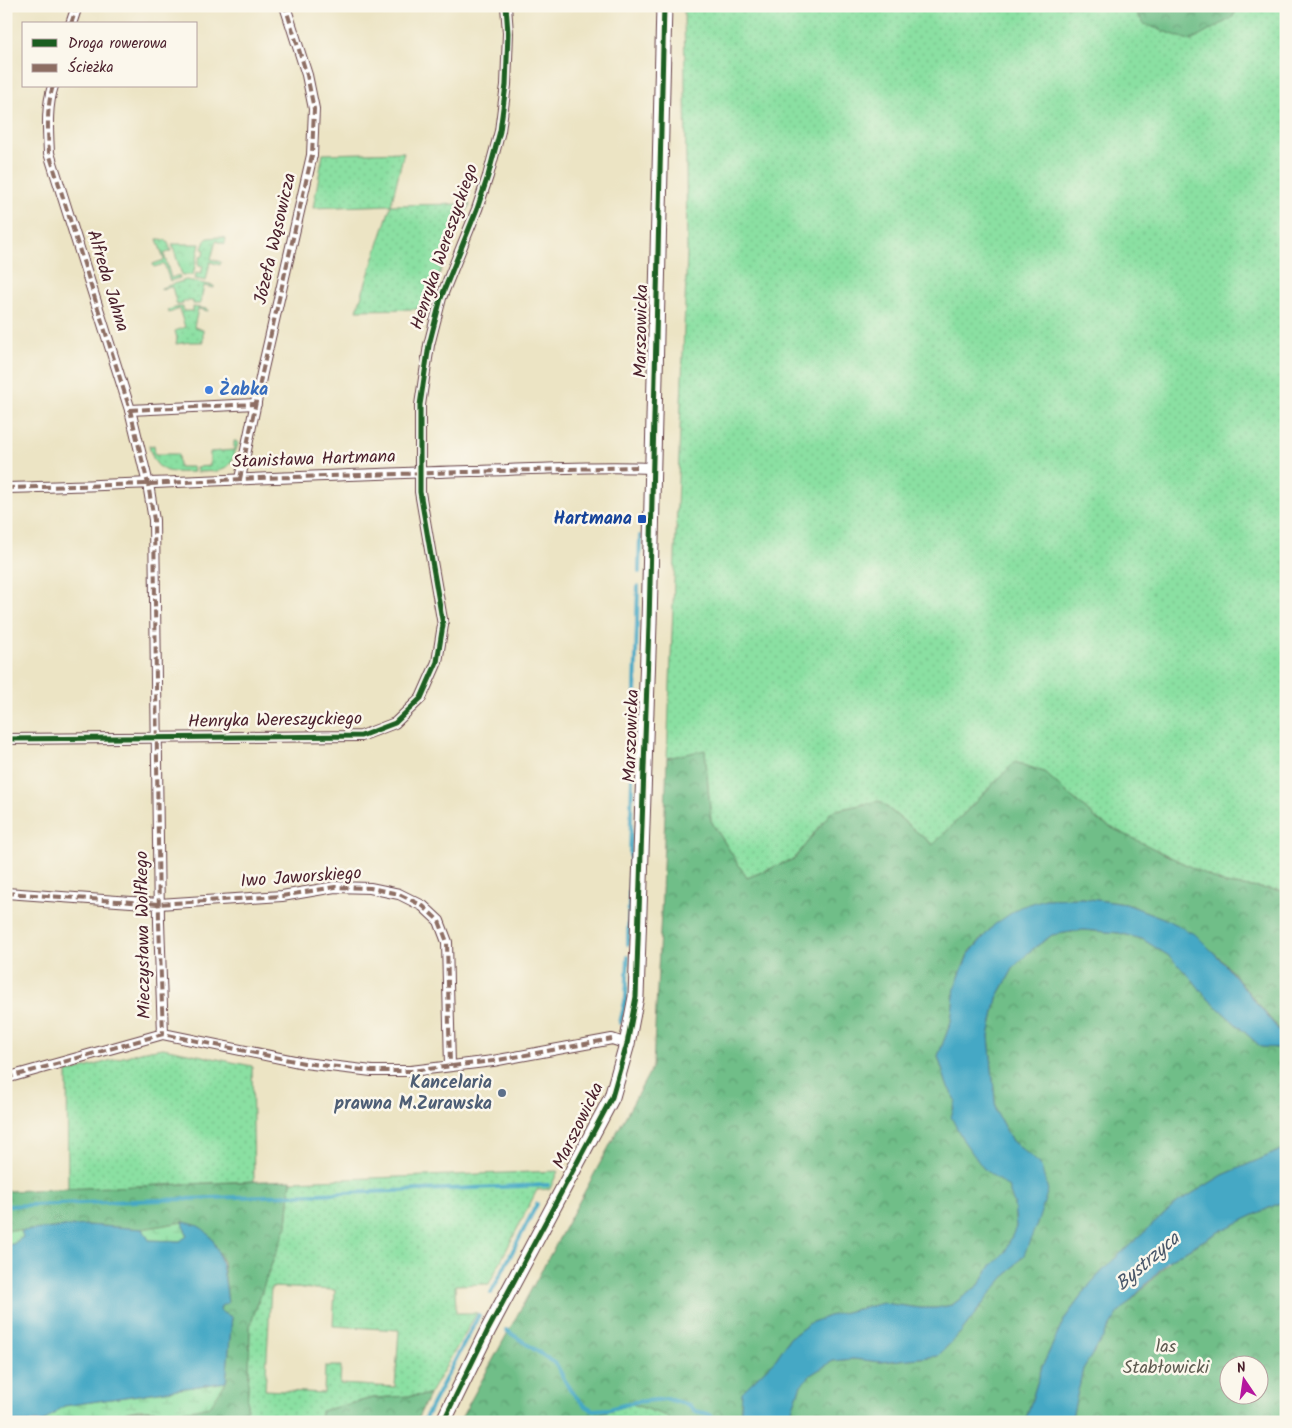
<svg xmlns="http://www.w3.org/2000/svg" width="1292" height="1428" font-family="Kalam,sans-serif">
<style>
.grass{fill:url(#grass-dots);stroke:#6a8066;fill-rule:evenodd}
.forest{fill:url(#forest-crowns);stroke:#5c6e5a;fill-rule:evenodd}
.wetland{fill:url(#wetland-marsh);stroke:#6a8066}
.park{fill:url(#park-crowns);stroke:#6a8066}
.water{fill:#45a8c5;stroke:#486478}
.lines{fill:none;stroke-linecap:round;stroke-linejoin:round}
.stream{stroke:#45a8c5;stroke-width:4}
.street-casing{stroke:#623d42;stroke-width:12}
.secondary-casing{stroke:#623d42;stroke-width:17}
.street{stroke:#fff;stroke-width:10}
.secondary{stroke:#fff;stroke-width:15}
.quiet{stroke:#8d6e63;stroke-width:4;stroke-dasharray:8 4;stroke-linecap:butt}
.cycleway-casing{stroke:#fbf7ec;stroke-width:8}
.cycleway{stroke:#1b5e20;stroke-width:5}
.shop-dot{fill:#3f7fe0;stroke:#fbf7ec;stroke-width:2}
.transit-dot{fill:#1a4fb4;stroke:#fbf7ec;stroke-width:2}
.service-dot{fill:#5c6f8a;stroke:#fbf7ec;stroke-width:2}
.labels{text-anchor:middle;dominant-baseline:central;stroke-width:5;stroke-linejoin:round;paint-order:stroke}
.street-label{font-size:18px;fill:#4a1f2b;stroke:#fbf7ec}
.shop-label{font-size:18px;font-weight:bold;fill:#366cbe;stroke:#fbf7ec;text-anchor:start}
.transit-label{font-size:18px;font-weight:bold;fill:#164399;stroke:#fbf7ec;text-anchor:end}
.service-label{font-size:18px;font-weight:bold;fill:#4e5e75;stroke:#fbf7ec;text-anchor:end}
.park-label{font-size:18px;fill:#5d594f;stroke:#fbf7ec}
.water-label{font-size:19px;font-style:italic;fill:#485669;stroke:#fbf7ec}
</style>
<defs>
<pattern id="grass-dots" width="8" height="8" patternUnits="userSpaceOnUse" patternTransform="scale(1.25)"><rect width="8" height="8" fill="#8ae0a2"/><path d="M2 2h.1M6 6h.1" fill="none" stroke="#79c08c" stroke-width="1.8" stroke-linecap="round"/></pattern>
<pattern id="forest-crowns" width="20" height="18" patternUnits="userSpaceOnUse" patternTransform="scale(1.25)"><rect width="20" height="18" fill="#6fbe88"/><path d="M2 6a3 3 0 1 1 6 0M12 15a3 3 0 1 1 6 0" fill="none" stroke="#5d9a6f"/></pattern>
<pattern id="wetland-marsh" width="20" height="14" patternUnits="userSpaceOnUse" patternTransform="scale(1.25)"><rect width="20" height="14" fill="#8ae0a2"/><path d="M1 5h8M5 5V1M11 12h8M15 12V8" fill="none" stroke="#79c08c"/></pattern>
<pattern id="park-crowns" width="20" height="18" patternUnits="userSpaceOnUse" patternTransform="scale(1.25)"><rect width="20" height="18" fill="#8ae0a2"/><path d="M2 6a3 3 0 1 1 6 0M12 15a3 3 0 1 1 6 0" fill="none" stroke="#79c08c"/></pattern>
</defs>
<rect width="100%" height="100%" fill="#fbf7ec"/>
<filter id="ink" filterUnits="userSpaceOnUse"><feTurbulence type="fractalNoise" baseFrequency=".02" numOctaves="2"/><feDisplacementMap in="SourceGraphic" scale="10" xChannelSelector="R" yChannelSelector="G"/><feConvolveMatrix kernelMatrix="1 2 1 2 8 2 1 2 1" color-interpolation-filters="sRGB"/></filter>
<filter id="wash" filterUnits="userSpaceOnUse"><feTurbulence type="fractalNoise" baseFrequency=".0096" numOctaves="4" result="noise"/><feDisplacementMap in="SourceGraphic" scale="20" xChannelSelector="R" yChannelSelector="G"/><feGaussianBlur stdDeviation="1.12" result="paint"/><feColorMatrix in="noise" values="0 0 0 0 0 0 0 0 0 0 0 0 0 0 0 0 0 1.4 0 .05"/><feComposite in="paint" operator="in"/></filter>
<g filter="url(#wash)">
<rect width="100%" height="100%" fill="#ece4c4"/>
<g class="grass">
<polygon points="684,6 1132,6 1144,24 1232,18 1239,6 1286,6 1286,891 1225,884 1100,822 1044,772 1015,762 933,845 879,801 832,811 794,859 747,878 711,821 705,751 667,758 687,252"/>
<polygon points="404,152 391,205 470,204 445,257 428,309 357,310 391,205 313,208 323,154"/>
<path d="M220,237l6,1 -1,6 -9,-3 -5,18 10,3 -1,3 -10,-3 -4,19 -11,-2 1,-6 5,1 2,-8 -5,-1 2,-8 3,-1 2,-6 -3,-1c4,-13 5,-11 18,-12z"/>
<path d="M157,239c10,0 11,2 14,12l-7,3 7,24 8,-3 1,3 -10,3 -6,-17 -10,3 -1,-3 11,-4z"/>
<polygon points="186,280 214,286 214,288 204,286 200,304 193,304 193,301 183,301 183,304 177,305 172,287 161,289 161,288"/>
<polygon points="178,307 183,307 183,311 193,311 193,307 208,309 208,311 198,309 194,327 203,330 203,342 190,342 176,344 177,338 175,331 185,327 179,309 169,313 168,310"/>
<path d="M234,441h2l2,2c-8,30 -12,28 -41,29l-1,-5 14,-1v-14l24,-2z"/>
<path d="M154,445l1,9h23l1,13h14l1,5c-26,1 -38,2 -45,-26z"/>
<polygon points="163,1048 252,1066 254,1181 68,1189 67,1073 144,1051"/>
<path d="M558,1171l-8,18 -13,1 -48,94 -34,1 1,28h21l-48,82 -56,3 -51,13 -2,11h-74l3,-51 1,-45 17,-50 20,-51 4,-44zM271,1287l64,3 -2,36 66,4 -4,57 -55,-3 1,-18h-16l-1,27 -59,-3z"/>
<polygon points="632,1404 668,1416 669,1422 572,1422"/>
</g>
<g class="forest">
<polygon points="1132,6 1239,6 1232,18 1191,41 1144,24"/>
<polygon points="705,750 711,821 747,878 794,859 832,811 879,801 933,845 1015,762 1044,772 1100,822 1225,884 1286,891 1286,1148 1223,1175 1178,1202 1111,1262 1091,1283 1065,1318 1042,1367 1025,1422 784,1422 790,1415 801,1385 812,1374 833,1361 853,1359 881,1362 938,1356 961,1332 995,1288 1024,1255 1039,1164 1012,1141 996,1112 989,1036 997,998 1014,967 1029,952 1052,935 1083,930 1119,933 1142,939 1169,956 1192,979 1206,997 1261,1047 1280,1048 1282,1033 1222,960 1196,936 1163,918 1126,904 1083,898 1045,899 994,925 968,954 955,987 951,1022 938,1056 947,1085 956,1101 983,1168 1008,1186 1014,1204 1016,1228 1004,1254 990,1267 979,1285 952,1305 936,1308 920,1308 883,1303 829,1316 810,1323 790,1338 776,1359 742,1392 740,1422 669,1422 667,1416 632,1404 572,1422 459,1422 653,1066 662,893 667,758"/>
<polygon points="291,1180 287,1225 267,1276 250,1326 249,1371 246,1422 91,1422 138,1410 172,1411 209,1406 226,1382 232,1317 223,1313 220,1310 221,1306 228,1303 223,1262 214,1243 198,1226 183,1222 143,1229 86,1225 21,1231 6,1229 6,1191"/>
<path d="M1286,1200v222h-215l12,-53 34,-54 56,-57 49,-28zM1230,1366h30v30h-30z"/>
<polygon points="429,1395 416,1422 320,1422 321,1411 373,1398"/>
</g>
<g class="wetland">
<polygon points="183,1222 187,1236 180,1241 149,1240 143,1229"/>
<polygon points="6,1229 21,1231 23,1237 13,1244 6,1245"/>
<path d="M226,1382l-16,24c-13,3 -26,5 -39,5 -11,0 -23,-2 -34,-1 -19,3 -63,18 -79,8l-4,4h-11l21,-16z"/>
</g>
<polygon class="park" points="172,244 200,244 193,275 182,275"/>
<g class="water">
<polygon points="1083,898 1126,904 1163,918 1196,935 1221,960 1282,1034 1280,1048 1261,1047 1206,997 1192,979 1169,956 1142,939 1119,933 1083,930 1052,935 1029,952 1014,967 997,998 989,1036 996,1112 1012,1141 1040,1164 1048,1190 1038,1221 1024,1255 995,1288 961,1332 938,1356 881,1362 853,1359 833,1361 812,1374 801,1385 790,1415 784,1422 740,1422 742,1392 776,1359 790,1338 810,1323 829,1316 883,1303 920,1308 936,1308 952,1305 979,1285 990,1267 1004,1254 1016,1227 1014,1204 1008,1187 983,1168 963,1140 951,1117 956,1101 947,1085 938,1056 951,1022 955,987 968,955 994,925 1020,907 1045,899"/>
<polygon points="1286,1148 1286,1200 1222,1230 1169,1260 1117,1315 1083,1369 1071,1422 1025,1422 1042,1367 1065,1318 1091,1283 1111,1262 1178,1202 1223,1175"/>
<path d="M183,1222c5,1 11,2 15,4 24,11 27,55 30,77l-7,3 -1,4 3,3 9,4 -6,65 -162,24 -21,16h-37v-177l7,-1 10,-7 -2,-6 65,-6 57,4 6,11 31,1 7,-5z"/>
</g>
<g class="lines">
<g class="stream">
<polyline points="1146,7 1147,6"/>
<polyline points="639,572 640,536"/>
<polyline points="633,765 638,586"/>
<polyline points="628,944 632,778"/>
<polyline points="620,1023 626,998 628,957"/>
<polyline points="6,1206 548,1185"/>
<polyline points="491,1293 537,1204"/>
<polyline points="506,1330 556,1364 570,1390 584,1405 593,1410 609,1409 635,1402 667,1399 689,1405 695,1411 708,1414 721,1422"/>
<polyline points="423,1422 479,1315"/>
</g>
</g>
</g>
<g filter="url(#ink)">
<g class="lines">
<defs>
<g id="street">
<polyline points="71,24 77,6"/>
<path d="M53,86c-7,22 -5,45 -4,67l81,257 18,74 6,36 5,402 4,112"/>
<polyline points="130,410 256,404"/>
<polyline points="240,479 262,373 312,155 314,109 307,75 285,6"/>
<path d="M6,488c155,-4 310,-13 465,-17 60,-1 121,-6 181,-3"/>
<polyline points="6,739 361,736 395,723 421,698 437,662 443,625 420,492 420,405 429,345 441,298 477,209 488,176 500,131 506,85 508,33 506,6"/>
<polyline points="6,893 159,904 282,896 335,887 370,888 399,894 423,906 439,921 447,942 450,1066"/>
<polyline points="6,1078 163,1034 304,1063 372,1071 411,1071 493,1061 612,1039 627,1044"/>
</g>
<polyline id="secondary" points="443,1422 488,1330 612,1097 627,1044 636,997 649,624 664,6"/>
</defs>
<use href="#street" class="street-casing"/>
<use href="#secondary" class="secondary-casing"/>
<use href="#street" class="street"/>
<use href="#secondary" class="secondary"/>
<g class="quiet">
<polyline points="71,24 77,6"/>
<path d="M53,86c-7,22 -5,45 -4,67l81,257 18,74 6,36 5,402 4,112"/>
<polyline points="130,410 256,404"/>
<polyline points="240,479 262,373 312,155 314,109 307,75 285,6"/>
<polyline points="6,488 148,484 260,478 637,467"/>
<polyline points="6,893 159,904 282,896 335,887 370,888 399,894 423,906 439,921 447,942 450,1066"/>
<polyline points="6,1078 163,1034 304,1063 372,1071 411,1071 493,1061 612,1039"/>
</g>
<defs>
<g id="cycleway">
<polyline points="6,739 361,736 395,723 421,698 437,662 443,625 420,492 420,405 429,345 441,298 477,209 488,176 500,131 506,85 508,33 506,6"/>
<polyline points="443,1422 488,1330 612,1097 627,1044 636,997 649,624 664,6"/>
</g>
</defs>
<use href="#cycleway" class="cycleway-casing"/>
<use href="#cycleway" class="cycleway"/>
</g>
</g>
<circle class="shop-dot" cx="209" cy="390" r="5"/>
<rect class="transit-dot" x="637" y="514" width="10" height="10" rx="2.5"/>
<circle class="service-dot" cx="502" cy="1093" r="5"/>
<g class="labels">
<g class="street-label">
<text transform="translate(276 239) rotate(-77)">Józefa Wąsowicza</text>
<text transform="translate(445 247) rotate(-71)">Henryka Wereszyckiego</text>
<text transform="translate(107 281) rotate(73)">Alfreda Jahna</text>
<text transform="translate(642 331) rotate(-89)">Marszowicka</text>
<text transform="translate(314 460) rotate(-2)">Stanisława Hartmana</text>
<text transform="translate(275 721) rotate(-1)">Henryka Wereszyckiego</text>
<text transform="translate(632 736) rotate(-88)">Marszowicka</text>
<text transform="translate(301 878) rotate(-4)">Iwo Jaworskiego</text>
<text transform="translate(144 935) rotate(-91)">Mieczysława Wolfkego</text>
<text transform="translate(579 1126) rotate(-64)">Marszowicka</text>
</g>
<g class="shop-label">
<text x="219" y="390">Żabka</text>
</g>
<g class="transit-label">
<text x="632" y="519">Hartmana</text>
</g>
<g class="service-label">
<text x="492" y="1083">Kancelaria<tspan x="492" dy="21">prawna M.Zurawska</tspan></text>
</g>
<g class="park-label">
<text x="1166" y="1347">las<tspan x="1166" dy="21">Stabłowicki</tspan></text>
</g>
<g class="water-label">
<text transform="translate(1148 1262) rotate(-41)">Bystrzyca</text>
</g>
</g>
<rect width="1292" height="1428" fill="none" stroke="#fbf7ec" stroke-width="25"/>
<rect x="22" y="22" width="175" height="65" fill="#fbf7ec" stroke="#b4a19f"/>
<rect x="32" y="39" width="25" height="8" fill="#1b5e20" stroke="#b4a19f"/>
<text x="68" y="48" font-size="15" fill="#4a1f2b">Droga rowerowa</text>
<rect x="32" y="64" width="25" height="8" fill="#8d6e63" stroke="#b4a19f"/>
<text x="68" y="72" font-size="15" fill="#4a1f2b">Ścieżka</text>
<g transform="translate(1244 1380) rotate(347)"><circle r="24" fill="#fbf7ec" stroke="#b4a19f"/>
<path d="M0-4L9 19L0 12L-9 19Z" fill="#b5179e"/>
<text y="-8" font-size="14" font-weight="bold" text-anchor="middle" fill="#4a1f2b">N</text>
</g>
</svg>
